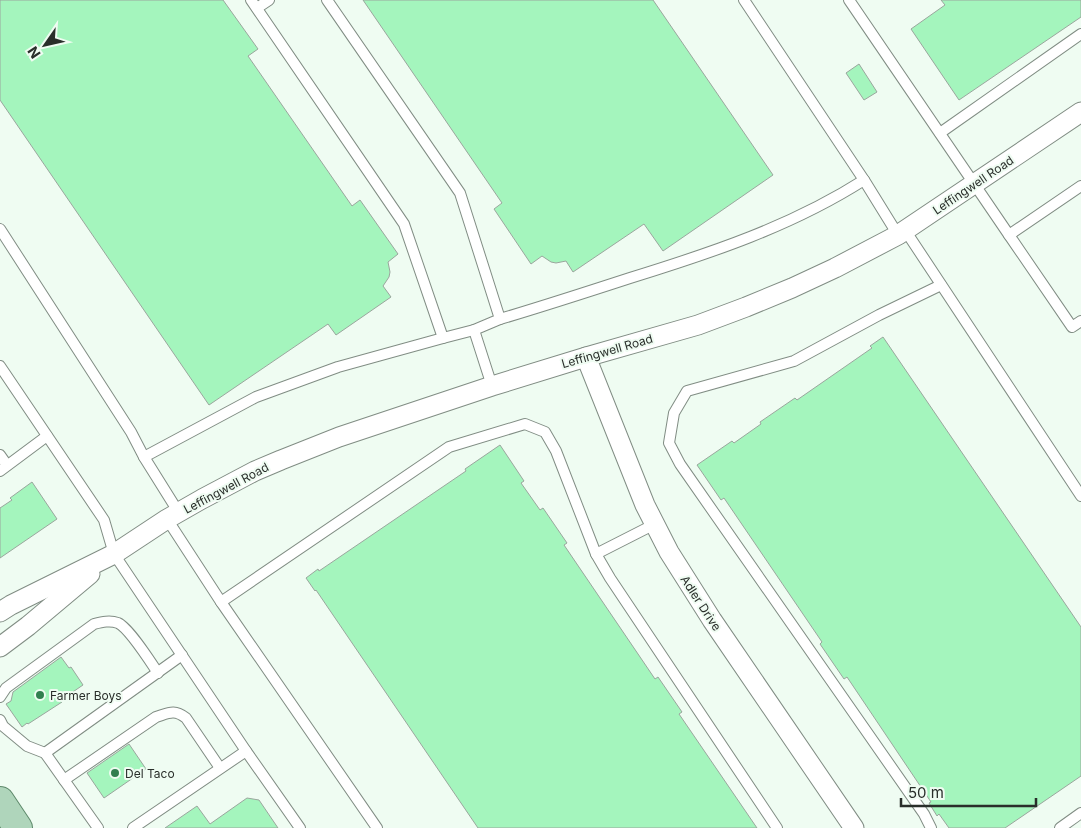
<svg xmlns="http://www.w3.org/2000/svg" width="1081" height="828" font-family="Inter,sans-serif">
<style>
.building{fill:#a4f5bd;stroke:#9aa69d}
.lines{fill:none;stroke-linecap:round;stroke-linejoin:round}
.service-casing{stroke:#818d84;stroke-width:12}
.minor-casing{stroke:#818d84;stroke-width:21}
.primary-casing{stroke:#5d886a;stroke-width:30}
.service{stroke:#fff;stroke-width:10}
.minor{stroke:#fff;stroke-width:19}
.primary{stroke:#afd5bb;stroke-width:28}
.poi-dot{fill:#317f4f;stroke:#effcf2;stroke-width:2}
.labels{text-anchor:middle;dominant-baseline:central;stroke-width:4;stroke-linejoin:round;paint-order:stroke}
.street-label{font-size:12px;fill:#292e2a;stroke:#effcf2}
.poi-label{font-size:12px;fill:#292e2a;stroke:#effcf2;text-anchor:start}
</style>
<rect width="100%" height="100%" fill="#effcf2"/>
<g class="building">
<polygon points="0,0 223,0 258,49 248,56 352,206 360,200 398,254 388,262 390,272 389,277 383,286 391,297 336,335 328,324 209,405 0,100"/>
<polygon points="363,0 653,0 773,175 663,251 644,224 573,272 566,261 556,263 551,262 542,256 531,264 494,209 502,203"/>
<polygon points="941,0 1081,0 1081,17 959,100 911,29 945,5"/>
<polygon points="859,64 877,92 864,100 846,73"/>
<polygon points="883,337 1081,627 1081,776 1005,828 949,828 939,814 937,816 929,803 931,802 847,677 844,679 820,644 822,642 724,498 721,500 697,465 732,441 734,443 761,424 760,422 795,398 797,400 872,348 870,346"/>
<polygon points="500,445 524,481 521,483 540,510 543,508 567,543 564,545 655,679 658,677 682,712 679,714 757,828 478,828 316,590 315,591 306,578 318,569 319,571 466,471 465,469"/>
<polygon points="32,482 57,519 0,558 0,508 12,500 10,498"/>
<polygon points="61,657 69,668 71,667 83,685 61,700 62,702 28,724 27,723 22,727 6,704 11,701 13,692"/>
<polygon points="129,744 146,769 104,798 87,773"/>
<polygon points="247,798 259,800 278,828 165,828 197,806 210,824"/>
</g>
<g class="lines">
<defs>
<g id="service">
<polyline points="251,0 404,224 443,338 474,330"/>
<polyline points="327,0 460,193 500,319 474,330 492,386"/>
<polyline points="744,0 864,180"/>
<polyline points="849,0 1009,235 1081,186"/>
<polyline points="257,8 269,0"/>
<polyline points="940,133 1081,34"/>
<polyline points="0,229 131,432 144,457"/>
<polyline points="905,230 1081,496"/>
<polyline points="1009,235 1072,327 1081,321"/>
<path d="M500,319c44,-13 87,-27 130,-41 81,-25 162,-52 234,-98l34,55"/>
<polyline points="0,366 104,520 114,554 246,751 133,828"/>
<polyline points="0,455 7,465"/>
<polyline points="0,471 47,436"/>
<polyline points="179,513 144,457 256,397 338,367 443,338"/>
<polyline points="167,519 221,602 449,447 525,424 545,432 556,451 596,554 655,524"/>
<polyline points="596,554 610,578 777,828"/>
<polyline points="221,602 377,828"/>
<path d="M0,697l6,-9 88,-64c8,-2 16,-4 24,-1 11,5 32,38 40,50"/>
<polyline points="0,720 3,726 27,746 45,753"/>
<polyline points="246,751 300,828"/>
<path d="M64,780l92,-63c13,-4 18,-8 30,1l34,50"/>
<polyline points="98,828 45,753 182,655"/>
<polyline points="931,828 924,814 680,464 669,443 674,413 687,391 794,361 879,315 941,285"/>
<polyline points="1060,828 1081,813"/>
</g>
<g id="minor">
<polyline points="586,357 645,505 669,552 712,620 854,828"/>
<polyline points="0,612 11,605 114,554 167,519 202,499 255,471 281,460 339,437 492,386 586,357 698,325 746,307 792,288 835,268 898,235 1081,112"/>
<polyline points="0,647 28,626 90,574"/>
</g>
<polyline id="primary" points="0,801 18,828"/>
</defs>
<use href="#service" class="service-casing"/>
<use href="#minor" class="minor-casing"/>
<use href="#primary" class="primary-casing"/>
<use href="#service" class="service"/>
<use href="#minor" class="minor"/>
<use href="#primary" class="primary"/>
</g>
<g class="poi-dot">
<circle cx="40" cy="695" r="5"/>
<circle cx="115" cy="773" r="5"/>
</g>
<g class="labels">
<g class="street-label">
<text transform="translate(973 185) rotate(-34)">Leffingwell Road</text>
<text transform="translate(607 351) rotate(-16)">Leffingwell Road</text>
<text transform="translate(226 488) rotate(-28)">Leffingwell Road</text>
<text transform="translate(701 603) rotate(57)">Adler Drive</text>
</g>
<g class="poi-label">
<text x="50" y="695">Farmer Boys</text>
<text x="125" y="773">Del Taco</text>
</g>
</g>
<g transform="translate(45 45) rotate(236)" stroke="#effcf2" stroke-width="4" paint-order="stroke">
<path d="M0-4L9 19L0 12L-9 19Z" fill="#292e2a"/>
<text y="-8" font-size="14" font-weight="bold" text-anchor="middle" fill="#292e2a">N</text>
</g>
<path d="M901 798v8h135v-8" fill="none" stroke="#292e2a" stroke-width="2.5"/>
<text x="908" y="798" font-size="15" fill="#292e2a" stroke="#effcf2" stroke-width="4" paint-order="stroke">50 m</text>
</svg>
